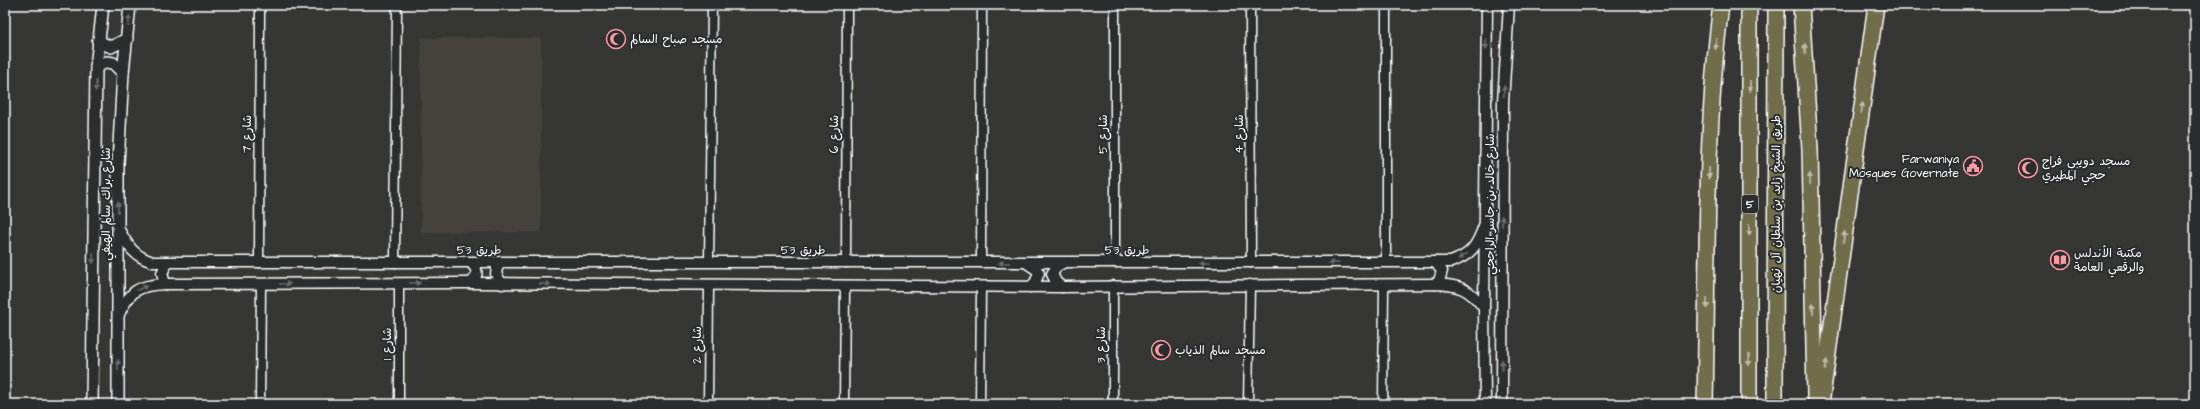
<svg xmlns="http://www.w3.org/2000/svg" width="2200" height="409" font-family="'Architects Daughter','Playpen Sans Arabic',sans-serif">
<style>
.built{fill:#45433d}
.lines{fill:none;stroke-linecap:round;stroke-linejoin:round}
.minor-casing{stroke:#fff;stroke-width:11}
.tertiary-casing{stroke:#fff;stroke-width:13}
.secondary-casing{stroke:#fff;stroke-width:14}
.motorway-casing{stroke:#fff;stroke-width:18}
.minor{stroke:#2a2d2e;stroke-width:8}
.tertiary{stroke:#2a2d2e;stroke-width:10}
.secondary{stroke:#2a2d2e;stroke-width:11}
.motorway{stroke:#716d4b;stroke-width:15}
.oneway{fill:#6a6c6d}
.oneway2{fill:#bfbdae}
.labels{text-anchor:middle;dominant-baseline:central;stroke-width:4;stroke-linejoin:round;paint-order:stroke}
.shield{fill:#2a2d2e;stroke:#bfc0c0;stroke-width:1}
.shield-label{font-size:11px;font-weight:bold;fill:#fff}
.poi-label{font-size:12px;fill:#fff;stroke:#2a2d2e;text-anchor:start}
.street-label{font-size:12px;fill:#fff;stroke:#2a2d2e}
</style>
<rect width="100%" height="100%" fill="#363735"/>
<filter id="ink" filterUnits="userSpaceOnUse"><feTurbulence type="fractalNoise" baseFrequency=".025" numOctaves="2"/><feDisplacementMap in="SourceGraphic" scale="8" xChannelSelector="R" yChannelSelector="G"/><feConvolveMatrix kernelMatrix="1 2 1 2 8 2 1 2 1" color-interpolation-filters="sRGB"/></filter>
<g filter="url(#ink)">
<rect class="built" x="421" y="38" width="120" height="194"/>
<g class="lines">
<defs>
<g id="minor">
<polyline points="1250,5 1251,263"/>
<polyline points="709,262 712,5"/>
<polyline points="1386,262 1386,5"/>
<polyline points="259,263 260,5"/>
<polyline points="395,263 397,5"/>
<polyline points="846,263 847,5"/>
<polyline points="981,263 982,5"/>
<polyline points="1115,263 1115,5"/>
<polyline points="260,404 261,284"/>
<polyline points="399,404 399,283"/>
<polyline points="708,404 709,286"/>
<polyline points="844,404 845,287"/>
<polyline points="980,404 981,287"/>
<polyline points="1113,404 1113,285"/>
<polyline points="1248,404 1250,284"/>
<polyline points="1383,404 1384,284"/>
</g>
<g id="tertiary">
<path d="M118,228c10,18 15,28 35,34h1298c20,-7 26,-16 33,-36"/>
<polyline points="501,263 497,268 496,274 502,284"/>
<polyline points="1027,263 1036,269 1039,273 1035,283 1030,287"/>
<path d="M470,283c8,-6 9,-13 1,-20"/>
<polyline points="165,284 162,273 167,263"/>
<polyline points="1435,284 1439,281 1442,271 1435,262"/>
<polyline points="1062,287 1056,282 1052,274 1057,266 1063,263"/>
<path d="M118,316c12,-25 19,-31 47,-32l305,-1 592,4 373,-3c24,1 34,4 49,24"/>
<polyline points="1485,404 1484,308 1487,5"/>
<polyline points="1502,404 1503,102 1509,5"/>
</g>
<g id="secondary">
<polyline points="98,41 111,47 127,39"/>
<polyline points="96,67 107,62 113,63 123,73"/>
<polyline points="92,404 96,67 103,5"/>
<polyline points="118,404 118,163 123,73 130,5"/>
</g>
<g id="motorway">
<polyline points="1801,5 1810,149 1815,395"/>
<path d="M1705,404c3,-133 -1,-267 16,-399"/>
<polyline points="1749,404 1749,5"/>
<polyline points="1775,404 1776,5"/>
<polyline points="1821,404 1876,5"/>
</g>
</defs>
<use href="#minor" class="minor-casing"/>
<use href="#tertiary" class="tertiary-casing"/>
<use href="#secondary" class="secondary-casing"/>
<use href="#motorway" class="motorway-casing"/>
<use href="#minor" class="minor"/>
<use href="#tertiary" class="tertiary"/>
<use href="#secondary" class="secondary"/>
<use href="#motorway" class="motorway"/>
</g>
<defs><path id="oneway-solid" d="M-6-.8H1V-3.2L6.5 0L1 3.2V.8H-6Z"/></defs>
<g class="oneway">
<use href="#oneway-solid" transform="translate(129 21) rotate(-84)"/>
<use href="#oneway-solid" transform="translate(1486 44) rotate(92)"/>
<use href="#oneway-solid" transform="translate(96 86) rotate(91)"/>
<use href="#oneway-solid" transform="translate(1504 91) rotate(-87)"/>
<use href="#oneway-solid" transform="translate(118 207) rotate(-90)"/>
<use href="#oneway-solid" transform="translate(1502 221) rotate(-90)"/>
<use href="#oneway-solid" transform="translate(1463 256) rotate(148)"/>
<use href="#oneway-solid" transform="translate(93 258) rotate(91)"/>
<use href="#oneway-solid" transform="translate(1004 263) rotate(-180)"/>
<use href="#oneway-solid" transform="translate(1204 263) rotate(-180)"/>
<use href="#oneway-solid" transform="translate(1334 263) rotate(180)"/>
<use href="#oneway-solid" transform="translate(415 283)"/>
<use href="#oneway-solid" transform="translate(285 284)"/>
<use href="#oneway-solid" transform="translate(545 284) rotate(1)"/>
<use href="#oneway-solid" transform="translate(142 288) rotate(-22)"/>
<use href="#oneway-solid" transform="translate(118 365) rotate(-90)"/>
<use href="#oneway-solid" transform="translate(1502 365) rotate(-90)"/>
</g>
<g class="oneway2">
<use href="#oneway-solid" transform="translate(1716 44) rotate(97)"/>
<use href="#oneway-solid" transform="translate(1805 49) rotate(-93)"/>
<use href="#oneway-solid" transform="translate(1750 86) rotate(90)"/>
<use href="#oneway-solid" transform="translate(1862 108) rotate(-82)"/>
<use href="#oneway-solid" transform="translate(1709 173) rotate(92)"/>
<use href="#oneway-solid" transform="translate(1810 179) rotate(-91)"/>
<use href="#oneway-solid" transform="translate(1749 230) rotate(90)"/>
<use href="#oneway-solid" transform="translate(1844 237) rotate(-82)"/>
<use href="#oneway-solid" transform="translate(1707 303) rotate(90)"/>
<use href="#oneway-solid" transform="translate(1813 309) rotate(-91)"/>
<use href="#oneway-solid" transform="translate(1749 360) rotate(90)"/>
<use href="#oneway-solid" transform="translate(1826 365) rotate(-82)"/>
</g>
</g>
<defs>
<symbol id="mosque-ring" viewBox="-11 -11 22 22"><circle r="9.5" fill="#2a2d2e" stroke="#ff9aa2" stroke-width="1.5"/><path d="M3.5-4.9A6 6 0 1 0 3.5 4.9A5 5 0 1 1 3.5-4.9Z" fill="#ff9aa2"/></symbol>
<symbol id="civic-ring" viewBox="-11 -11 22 22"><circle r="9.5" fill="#2a2d2e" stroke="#ff9aa2" stroke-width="1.5"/><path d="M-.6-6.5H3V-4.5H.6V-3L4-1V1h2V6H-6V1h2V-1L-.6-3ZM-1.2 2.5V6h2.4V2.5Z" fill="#ff9aa2"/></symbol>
<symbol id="library-ring" viewBox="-11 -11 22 22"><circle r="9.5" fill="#2a2d2e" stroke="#ff9aa2" stroke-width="1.5"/><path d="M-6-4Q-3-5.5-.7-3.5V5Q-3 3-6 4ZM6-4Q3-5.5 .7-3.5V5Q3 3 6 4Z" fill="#ff9aa2"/></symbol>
</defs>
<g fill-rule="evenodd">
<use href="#mosque-ring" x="605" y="28" width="22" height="22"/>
<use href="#civic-ring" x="1962" y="155" width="22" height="22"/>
<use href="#mosque-ring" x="2017" y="157" width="22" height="22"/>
<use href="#library-ring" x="2049" y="249" width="22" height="22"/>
<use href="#mosque-ring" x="1150" y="339" width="22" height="22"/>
</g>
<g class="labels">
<rect class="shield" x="1742" y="195" width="16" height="18" rx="3"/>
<g class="shield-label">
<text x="1750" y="204">5</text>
</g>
<g class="poi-label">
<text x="630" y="39">مسجد صباح السالم</text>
<text x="1959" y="159" text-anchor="end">Farwaniya<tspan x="1959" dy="14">Mosques Governate</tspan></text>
<text x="2042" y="161">مسجد دويبي فراج<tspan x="2042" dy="14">حجي المطيري</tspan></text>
<text x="2074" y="253">مكتبة الأندلس<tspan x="2074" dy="14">والرقعي العامة</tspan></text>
<text x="1175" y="350">مسجد سالم الذياب</text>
</g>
<g class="street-label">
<text transform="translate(247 134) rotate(-90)">شارع 7</text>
<text transform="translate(834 134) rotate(-90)">شارع 6</text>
<text transform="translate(1103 134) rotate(-90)">شارع 5</text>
<text transform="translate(1239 134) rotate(-90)">شارع 4</text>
<text transform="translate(106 204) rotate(-90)">شارع براك سالم الهيفي</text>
<text transform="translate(1490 204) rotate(-90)">شارع خالد بن جاسر الراجحي</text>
<text transform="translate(1776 204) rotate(-90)">طريق الشيخ زايد بن سلطان آل نهيان</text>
<text x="479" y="250">طريق 53</text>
<text x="803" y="250">طريق 53</text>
<text x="1127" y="250">طريق 53</text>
<text transform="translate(387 344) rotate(-90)">شارع 1</text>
<text transform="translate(697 345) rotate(-90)">شارع 2</text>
<text transform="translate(1101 345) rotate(-90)">شارع 3</text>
</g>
</g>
<rect width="2200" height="409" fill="none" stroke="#2a2d2e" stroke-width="20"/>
<rect x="10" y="10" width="2180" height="389" fill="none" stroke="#fff" stroke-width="1.5" filter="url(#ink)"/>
</svg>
